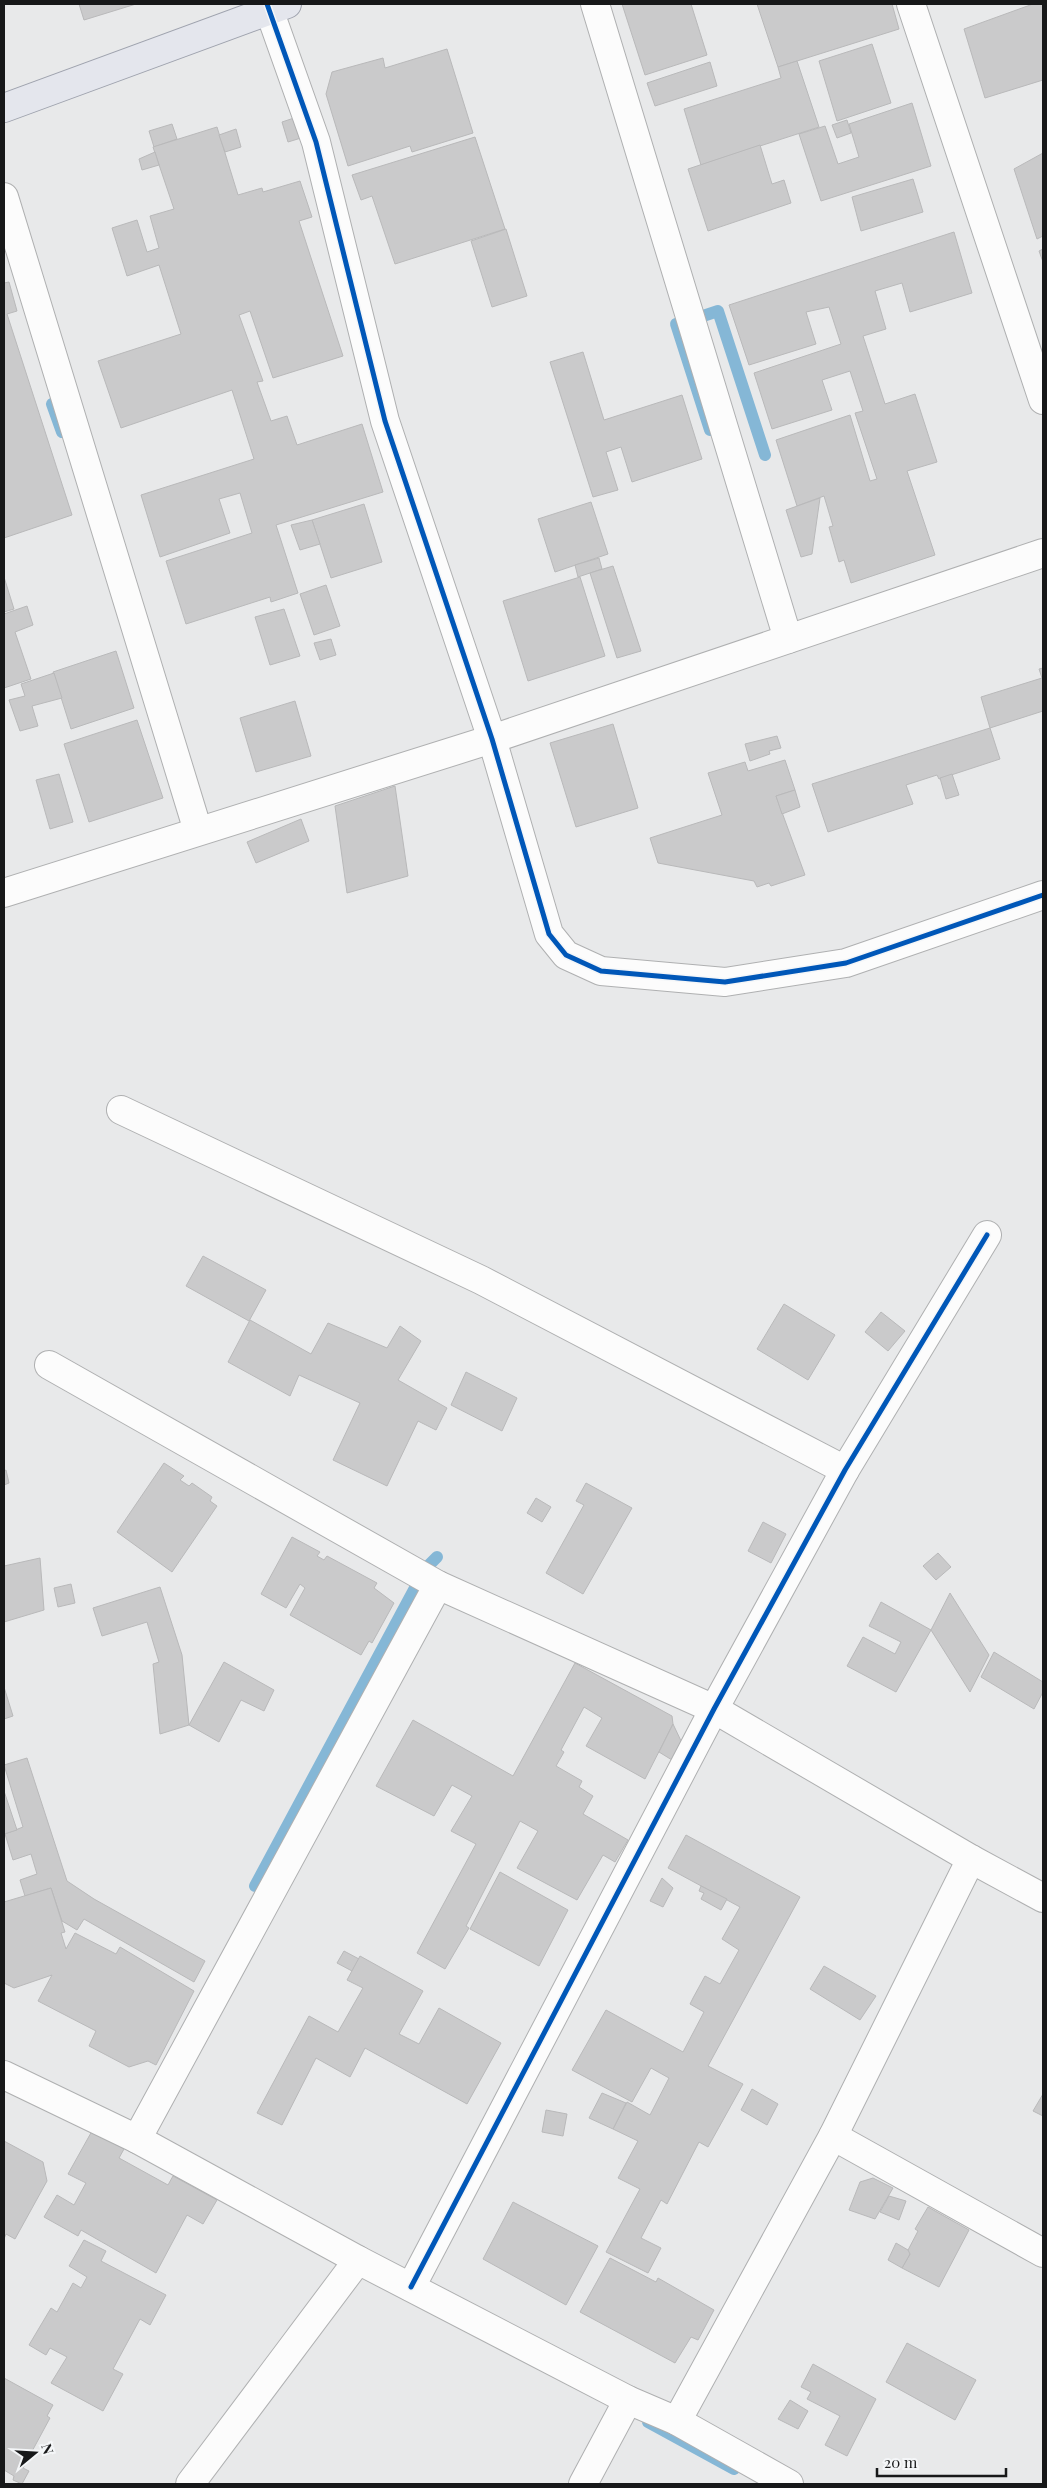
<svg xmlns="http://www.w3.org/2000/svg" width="1047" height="2488" font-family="'Playfair Display',serif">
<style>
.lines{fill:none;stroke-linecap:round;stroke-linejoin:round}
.stream{stroke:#85b7d6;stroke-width:12}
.building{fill:#cacacb;stroke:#b9b9ba}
.minor-casing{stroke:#afb0b1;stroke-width:30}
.major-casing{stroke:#9fa3ae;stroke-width:30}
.minor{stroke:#fcfcfc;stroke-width:28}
.major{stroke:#e4e6ed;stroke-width:28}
.cycleway-casing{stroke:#f4f6f8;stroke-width:8}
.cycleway{stroke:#0057b8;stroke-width:5}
</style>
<rect width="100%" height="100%" fill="#e8e9ea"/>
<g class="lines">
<g class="stream">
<polyline points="703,316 718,311 765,455"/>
<polyline points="689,320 676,324 710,430"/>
<polyline points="52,404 62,432"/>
<polyline points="255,1886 416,1586 430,1564 437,1557"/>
<polyline points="648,2422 734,2469"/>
</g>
</g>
<g class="building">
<polygon points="79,4 136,4 84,20"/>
<polygon points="622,4 691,4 707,55 645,75"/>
<polygon points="757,4 892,4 899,29 778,67"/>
<polygon points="1033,4 1043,4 1043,80 985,98 964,29"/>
<polygon points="872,44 891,103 837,121 819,61"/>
<polygon points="447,49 473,133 412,152 410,146 348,166 326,94 332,72 383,58 385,68"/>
<polygon points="797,61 819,127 701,165 684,109 781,78 778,67"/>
<polygon points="710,62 717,86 655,106 647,83"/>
<polygon points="912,103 931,166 821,201 799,134 825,126 838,164 859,157 849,124"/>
<polygon points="294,118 301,138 288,142 282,122"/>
<polygon points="847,120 851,133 837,138 832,125"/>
<polygon points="172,124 177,139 154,147 149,131"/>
<polygon points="217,127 238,195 262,188 263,192 300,181 312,217 299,221 343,356 273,378 250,311 239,315 263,381 257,382 271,421 287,416 297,445 362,424 383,492 276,525 298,593 271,602 270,597 186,624 166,561 252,533 240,493 219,499 230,533 160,557 141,495 254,459 232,390 121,428 98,361 181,334 159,265 127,276 112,228 137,220 147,252 159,248 150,216 174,209 153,147"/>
<polygon points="236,129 241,147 225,152 219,135"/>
<polygon points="475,137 505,229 395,264 372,196 361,200 352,175"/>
<polygon points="760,145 772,184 784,180 791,203 708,231 688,169"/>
<polygon points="155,152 159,165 142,170 139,159"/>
<polygon points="1043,153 1043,236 1037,239 1014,169"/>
<polygon points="913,179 923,212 861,231 852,197"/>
<polygon points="506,229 527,296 492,307 471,241"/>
<polygon points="954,232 972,293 910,312 902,283 875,291 886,329 863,336 885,404 915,394 937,462 907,471 935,555 851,583 844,560 839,562 829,527 833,526 824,496 797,506 776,440 850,415 870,481 877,479 855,413 863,411 850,371 822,380 832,410 772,429 754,373 841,344 829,307 806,312 816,344 749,365 729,305"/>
<polygon points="1043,249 1043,262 1039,251"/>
<polygon points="9,282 17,311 7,314 72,515 4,538 4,283"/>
<polygon points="583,352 604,420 682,395 702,459 632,482 621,447 606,452 618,490 593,497 550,362"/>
<polygon points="820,498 812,554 801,557 786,510"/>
<polygon points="591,502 608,554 555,572 538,519"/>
<polygon points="364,504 382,562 331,578 312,520"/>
<polygon points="312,520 320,544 300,550 291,525"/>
<polygon points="599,558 602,569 578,577 575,565"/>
<polygon points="613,566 641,651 617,658 590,573"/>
<polygon points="4,577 14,609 4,612"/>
<polygon points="580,577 605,656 528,681 503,601"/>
<polygon points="326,585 340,626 314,635 300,594"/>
<polygon points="27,606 33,625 15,632 31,679 4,688 4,614"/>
<polygon points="284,609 300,656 270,665 255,617"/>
<polygon points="331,639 336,655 320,660 314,643"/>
<polygon points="116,651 134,708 71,729 53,672"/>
<polygon points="1043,668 1043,711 990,728 981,697 1042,678 1039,669"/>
<polygon points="54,673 62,698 32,706 38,726 20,731 9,700 25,696 21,684"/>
<polygon points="295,701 311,756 256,772 240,718"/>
<polygon points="137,720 163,798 89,822 64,744"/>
<polygon points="613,724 638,808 576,827 550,743"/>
<polygon points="990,728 1000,759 939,779 937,775 906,785 913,804 828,832 812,784"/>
<polygon points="777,736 781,748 769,751 770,754 750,761 745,744"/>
<polygon points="785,760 795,790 776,796 805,875 771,886 769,883 757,887 754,881 658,863 650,838 722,815 708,773 745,762 748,771"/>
<polygon points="59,774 73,822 50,829 36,780"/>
<polygon points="952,774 959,795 946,799 940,778"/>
<polygon points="395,786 408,876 347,893 335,806"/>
<polygon points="795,790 800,807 782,814 776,796"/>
<polygon points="301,819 309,841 256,863 247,842"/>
<polygon points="203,1256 266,1290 249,1321 186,1286"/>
<polygon points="784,1304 835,1335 808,1380 757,1349"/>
<polygon points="881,1312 905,1331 888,1351 865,1332"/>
<polygon points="250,1320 311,1354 328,1323 387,1348 400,1326 421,1341 398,1380 447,1408 436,1430 418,1421 387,1486 333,1460 360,1403 299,1375 290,1396 228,1362"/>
<polygon points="466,1372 517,1398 502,1431 451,1405"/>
<polygon points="164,1463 184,1476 180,1480 189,1486 192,1483 212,1497 210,1501 217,1506 172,1572 117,1532"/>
<polygon points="6,1470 9,1483 4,1485 4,1471"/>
<polygon points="586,1483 632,1508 583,1594 546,1573 584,1505 576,1501"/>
<polygon points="536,1498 551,1507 542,1522 527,1513"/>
<polygon points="763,1522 786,1534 771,1563 748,1551"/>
<polygon points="292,1537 320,1552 317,1556 324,1560 327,1556 377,1583 374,1588 394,1603 372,1643 369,1641 361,1655 290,1615 305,1588 300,1584 286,1608 261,1594"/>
<polygon points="938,1553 951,1567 936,1580 923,1566"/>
<polygon points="40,1558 44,1610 4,1622 4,1566"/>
<polygon points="71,1584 75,1603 58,1607 54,1588"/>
<polygon points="160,1587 182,1655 189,1725 160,1734 153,1664 159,1662 147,1622 102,1636 93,1608"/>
<polygon points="950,1593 989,1655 970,1692 931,1630"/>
<polygon points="881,1602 931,1630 896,1692 847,1666 863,1637 895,1654 901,1642 869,1626"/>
<polygon points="994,1652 1043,1682 1043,1692 1034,1709 981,1677"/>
<polygon points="224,1662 274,1690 264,1711 241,1700 219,1742 189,1725"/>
<polygon points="575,1663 672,1716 673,1724 645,1779 586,1746 602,1718 584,1707 561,1750 564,1752 556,1766 582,1781 579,1787 593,1796 583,1814 628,1840 615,1862 603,1855 577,1900 517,1868 538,1831 520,1821 466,1926 469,1928 445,1969 417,1953 476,1844 451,1831 472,1796 452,1785 434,1816 376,1786 413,1720 513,1776"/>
<polygon points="4,1687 13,1716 4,1719"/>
<polygon points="673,1724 682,1743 672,1760 659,1752"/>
<polygon points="27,1758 67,1881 94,1899 205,1961 194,1982 84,1919 77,1930 62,1921 51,1888 25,1896 20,1880 37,1874 31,1854 13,1860 5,1834 23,1827 4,1765"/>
<polygon points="4,1791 17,1830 4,1834"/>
<polygon points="686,1835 800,1897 708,2066 743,2084 708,2147 699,2142 667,2204 661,2200 641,2238 661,2248 648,2273 606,2252 640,2189 618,2178 638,2141 613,2129 627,2102 650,2115 669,2078 651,2068 632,2102 572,2070 606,2010 683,2052 704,2012 690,2004 693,1998 705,1976 720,1984 739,1950 722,1939 740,1907 668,1868"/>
<polygon points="500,1872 568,1910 539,1966 470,1929"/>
<polygon points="662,1878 673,1888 663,1907 650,1901"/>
<polygon points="701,1886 727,1899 721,1910 701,1899 704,1893 699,1891"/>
<polygon points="51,1888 65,1932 61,1933 66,1949 75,1933 116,1954 120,1947 194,1991 156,2065 148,2061 129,2067 89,2046 96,2031 38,2001 52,1975 14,1988 4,1983 4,1902"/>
<polygon points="344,1951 359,1959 352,1971 337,1963"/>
<polygon points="360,1956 423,1991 399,2034 419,2044 439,2008 501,2043 467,2104 365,2048 350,2077 316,2058 282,2125 257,2113 309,2016 338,2032 363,1988 347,1980"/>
<polygon points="824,1966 876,1996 860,2020 810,1989"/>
<polygon points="752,2089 778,2104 767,2125 741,2110"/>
<polygon points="602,2093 626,2103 613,2129 589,2118"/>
<polygon points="1043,2094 1043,2116 1033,2111"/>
<polygon points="546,2110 567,2114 563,2136 542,2132"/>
<polygon points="92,2131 124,2149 119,2158 168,2185 173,2176 217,2200 203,2224 187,2215 156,2273 81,2230 78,2236 44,2217 57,2195 74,2205 86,2183 68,2174"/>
<polygon points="4,2141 43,2162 47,2181 15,2239 6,2234 4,2239"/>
<polygon points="873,2178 893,2188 875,2219 849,2210 860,2182"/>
<polygon points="889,2196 906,2201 899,2220 880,2212"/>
<polygon points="513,2202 598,2246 566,2305 483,2259"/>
<polygon points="928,2207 969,2230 939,2287 902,2268 910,2254 907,2252 918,2231 915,2229"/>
<polygon points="84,2240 106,2251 101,2261 166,2295 150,2325 140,2319 113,2369 123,2374 103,2411 51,2383 67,2357 50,2348 46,2355 29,2345 51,2308 57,2312 73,2283 81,2288 87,2277 69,2266"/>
<polygon points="896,2243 908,2250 910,2254 902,2268 888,2260"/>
<polygon points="610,2258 656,2282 658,2278 714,2310 698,2340 691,2337 675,2363 580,2312"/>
<polygon points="907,2343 976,2380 955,2420 886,2382"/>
<polygon points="813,2364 876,2399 847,2456 825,2445 840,2416 807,2399 811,2392 801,2387"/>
<polygon points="4,2378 53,2405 47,2416 50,2418 23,2468 29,2471 22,2484 13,2480 14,2476 4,2470"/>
<polygon points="790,2400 808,2411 798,2429 778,2419"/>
</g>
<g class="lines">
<defs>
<g id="minor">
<polyline points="267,4 316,142 385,421 492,739 549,934 566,955 601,971 725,982 846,963 1043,895"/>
<polyline points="595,4 788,639"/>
<polyline points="911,4 1043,400"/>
<polyline points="4,197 198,831"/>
<polyline points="4,893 492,739 1043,553"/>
<polyline points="121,1110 481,1280 845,1470"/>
<polyline points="49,1365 438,1585 714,1709 971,1859 1043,1898"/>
<polyline points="4,2075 137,2139 358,2260 628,2400 677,2421 789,2484"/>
<polyline points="833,2136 1043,2253"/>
<polyline points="137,2139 438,1585"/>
<polyline points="411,2287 714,1709 845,1470 987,1235"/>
<polyline points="677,2421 833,2136 971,1859"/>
<polyline points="190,2484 358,2260"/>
<polyline points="583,2484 628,2400"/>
</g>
<polyline id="major" points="4,108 287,4"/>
</defs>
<use href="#minor" class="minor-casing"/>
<use href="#major" class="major-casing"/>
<use href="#minor" class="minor"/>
<use href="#major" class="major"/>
<defs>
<g id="cycleway">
<polyline points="267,4 316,142 385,421 492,739 549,934 566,955 601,971 725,982 846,963 1043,895"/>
<polyline points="411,2287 714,1709 845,1470 987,1235"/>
</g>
</defs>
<use href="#cycleway" class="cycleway-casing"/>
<use href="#cycleway" class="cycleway"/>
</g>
<rect width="1047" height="2488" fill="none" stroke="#171819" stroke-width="10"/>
<g transform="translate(35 2453) rotate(72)" stroke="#f4f6f8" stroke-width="4" paint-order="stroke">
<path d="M0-4L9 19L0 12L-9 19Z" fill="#171819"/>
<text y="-8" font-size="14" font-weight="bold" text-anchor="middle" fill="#171819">N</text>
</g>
<path d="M877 2468v8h129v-8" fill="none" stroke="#171819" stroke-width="2.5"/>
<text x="884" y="2468" font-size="15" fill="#171819" stroke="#f4f6f8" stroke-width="4" paint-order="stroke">20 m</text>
</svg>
